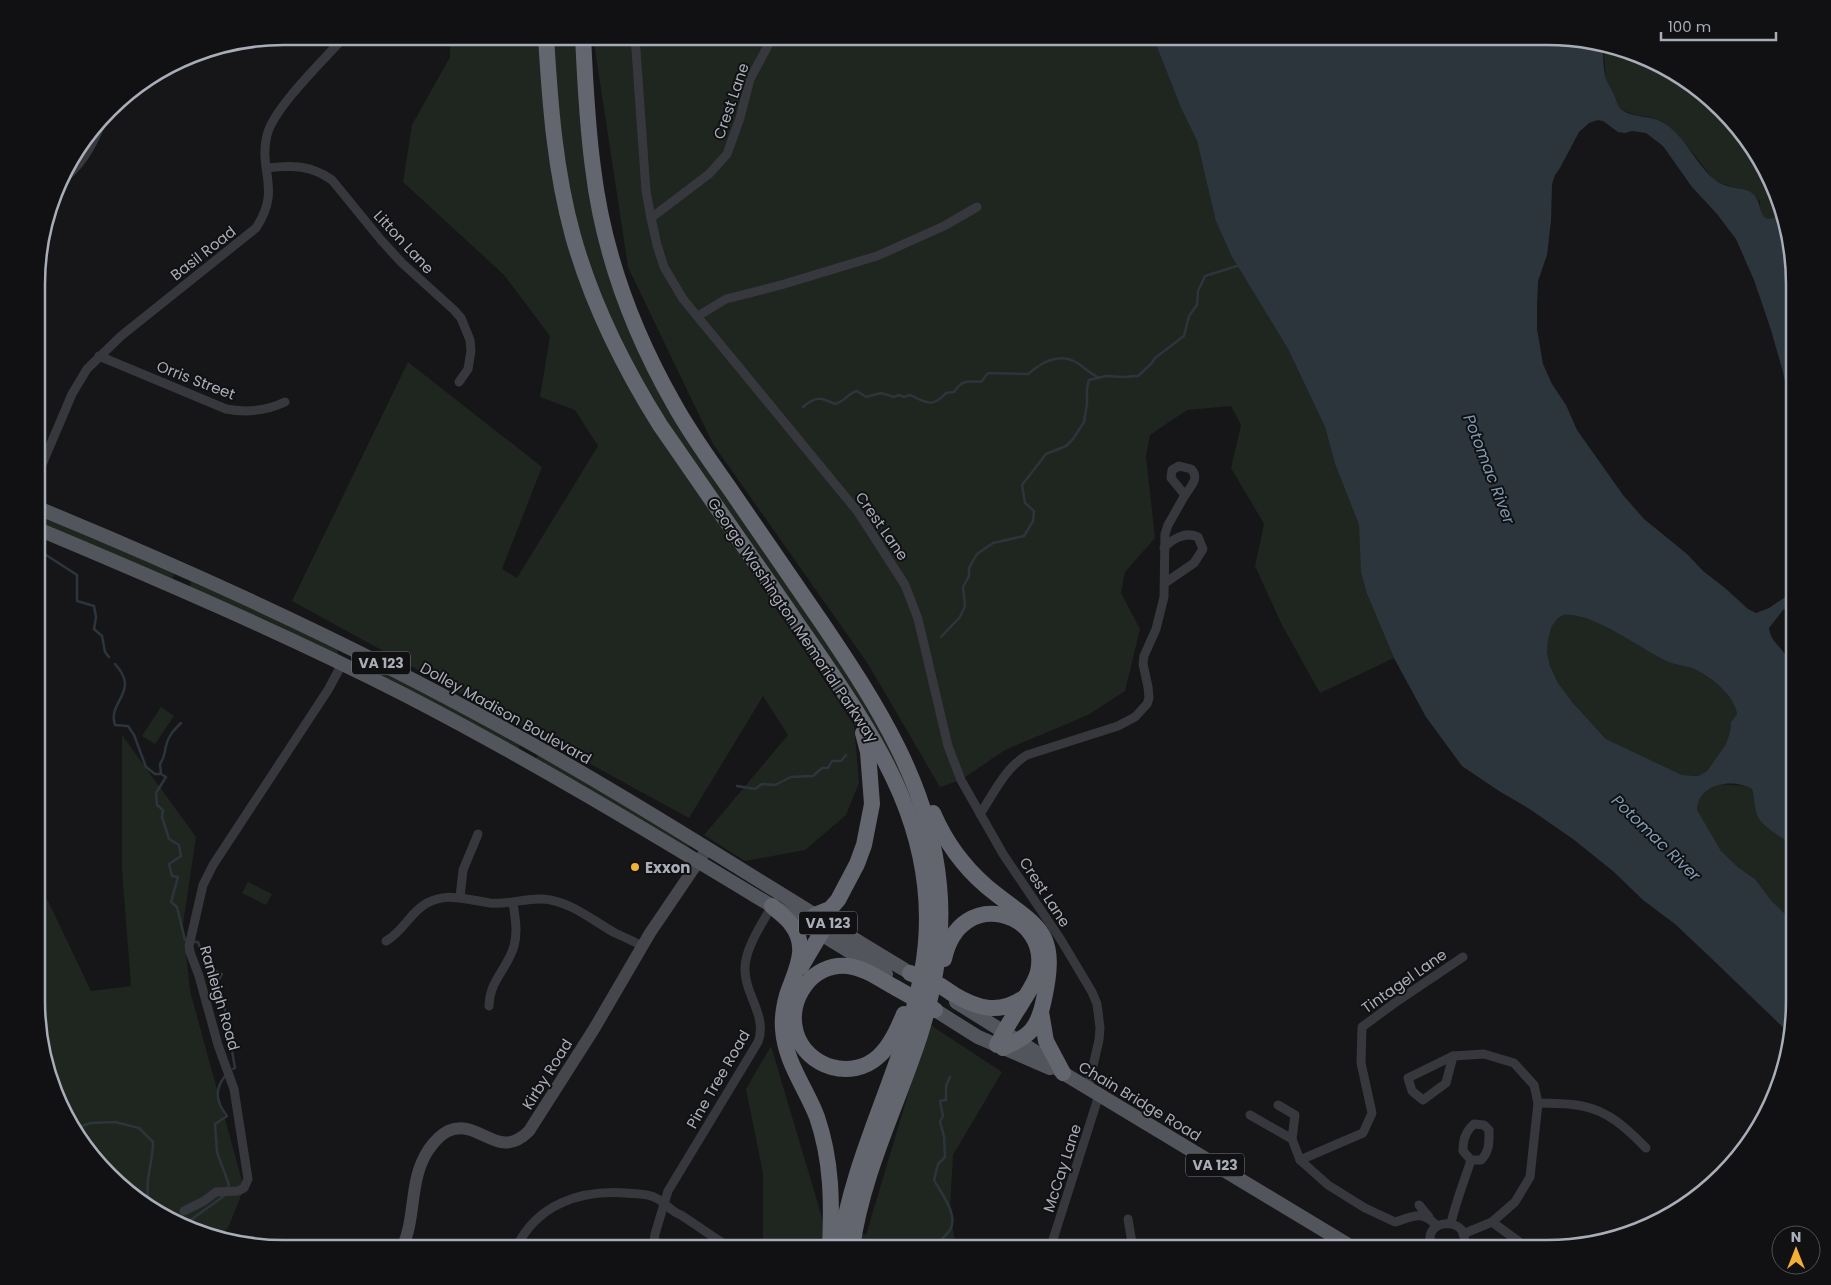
<svg xmlns="http://www.w3.org/2000/svg" width="1831" height="1285" font-family="Poppins,sans-serif">
<style>
.green{fill:#1e261f}
.water{fill:#2c353c;fill-rule:evenodd}
.lines{fill:none;stroke-linecap:round;stroke-linejoin:round}
.stream{stroke:#2c353c;stroke-width:2.5}
.street{stroke:#37383d;stroke-width:9}
.secondary{stroke:#45474d;stroke-width:12}
.primary{stroke:#53555c;stroke-width:14}
.highway{stroke:#63666e;stroke-width:16}
.highway-bridge{stroke:#63666e;stroke-width:16}
.poi-dot{fill:#f2b134;stroke:#111113;stroke-width:2}
.labels{text-anchor:middle;dominant-baseline:central;stroke-width:4;stroke-linejoin:round;paint-order:stroke}
.shield{fill:#111113;stroke:#7b7e86;stroke-width:1}
.shield-label{font-size:14px;font-weight:bold;fill:#a8adb8}
.street-label{font-size:15px;fill:#a8adb8;stroke:#111113}
.poi-label{font-size:15px;font-weight:bold;fill:#a8adb8;stroke:#111113;text-anchor:start}
.water-label{font-size:16px;font-style:italic;fill:#7f9bb3;stroke:#111113}
.rim{fill:none;stroke:#a8adb8;stroke-width:2.5}
</style>
<rect width="100%" height="100%" fill="#161618"/>
<g class="green">
<polygon points="450,36 541,36 584,282 734,546 854,725 859,783 846,815 805,850 745,861 704,835 788,735 763,696 689,818 292,601 408,362 542,467 502,569 517,578 598,446 575,410 540,397 550,336 504,275 403,182 412,125 450,57"/>
<polygon points="550,36 578,36 583,120 641,351 866,698 924,821 909,803 643,391 593,286 560,160"/>
<polygon points="593,36 1153,37 1181,108 1197,141 1207,181 1232,257 1288,349 1325,427 1335,464 1359,525 1367,594 1394,658 1320,693 1282,625 1255,566 1264,524 1231,468 1241,425 1231,406 1187,410 1150,435 1146,456 1155,538 1125,572 1121,593 1140,629 1125,691 1088,715 1005,750 961,780 940,787 868,664 713,444 628,267"/>
<path d="M1603,45l24,4 71,38 64,73 16,39 -2,13 -2,7c-13,2 -14,-9 -14,-18l-16,-12 -10,-1 -20,-8 -25,-32 -26,-26 -13,-5 -14,-2 -14,-5 -5,-6 -11,-24z"/>
<polygon points="38,513 175,573 172,579 38,526"/>
<polygon points="191,581 337,647 338,654 335,655 190,587"/>
<path d="M1563,615c29,-3 75,32 101,45 11,6 25,5 36,12 14,9 35,25 37,42l-6,8 -1,10 -4,12 -19,27 -9,5 -16,-1 -76,-36 -33,-36 -15,-20 -8,-17 -3,-14 1,-12 4,-14 6,-8z"/>
<polygon points="357,657 520,743 519,750 354,663"/>
<polygon points="161,707 174,716 155,744 142,736"/>
<polygon points="122,735 196,837 183,924 190,991 244,1188 228,1228 216,1238 204,1236 133,1198 70,1125 38,1033 38,894 48,901 91,991 131,986 122,870"/>
<polygon points="539,755 689,844 690,849 535,759"/>
<polygon points="1718,784 1747,786 1752,789 1755,798 1755,807 1788,842 1794,843 1794,923 1771,900 1755,879 1739,868 1721,851 1707,829 1697,810 1697,802 1705,791"/>
<polygon points="248,882 272,894 266,905 242,893"/>
<polygon points="929,1024 1002,1072 953,1155 950,1209 956,1249 764,1248 763,1241 763,1173 746,1089 771,1046 823,1221 866,1235"/>
</g>
<path class="water" d="M1153,37h410l40,8c0,11 0,23 3,34 2,5 5,9 7,14 3,5 4,13 9,17 11,8 28,5 40,12 23,13 32,40 52,57 4,4 15,8 21,9 3,1 7,0 11,2 21,7 8,33 28,28l2,-7 2,-12 8,21 8,48v156l-11,-52 -12,-42 -17,-50 -18,-41 -19,-25 -25,-27 -29,-41 -17,-13 -14,-2 -7,2 -7,-1 -15,-11 -5,-1 -9,3 -10,9 -19,36 -5,7 -3,9 -1,37 -4,34 -9,26 -1,24v24l6,35 9,20 14,21 11,25 46,65 21,24 43,35 16,17 22,17 23,21 8,4 13,-5 25,-17v12l-11,7 -14,18c2,13 8,15 15,25 5,7 7,16 8,24l2,2v164c-10,-2 -31,-17 -36,-26 -4,-8 -3,-19 -6,-28 -19,-11 -54,-6 -55,21l24,41 18,17 16,11 16,21 23,23v94l-3,18 -80,-77 -36,-34 -32,-24 -29,-28 -41,-33 -45,-31 -29,-17 -37,-25 -36,-49 -32,-59 -27,-64 -6,-22 -2,-47 -24,-61 -10,-37 -37,-78 -56,-92 -16,-36 -19,-80 -16,-33zM1563,615c29,-3 75,32 101,45 11,6 25,5 36,12 14,8 35,25 37,42l-6,8 -1,10 -4,12 -19,27 -9,5 -16,-1 -76,-36 -33,-36 -15,-20 -8,-17 -3,-14 1,-12 4,-14 6,-8z"/>
<g class="lines">
<g class="stream">
<path d="M803,407c13,-11 17,-10 32,-3 11,-3 13,-11 22,-13l9,6 15,-4 13,4 5,-2 5,2 6,-2c16,8 23,13 36,-2l8,-1c8,-12 13,-11 27,-10l7,-9 40,1c15,-13 34,-22 51,-10 7,5 12,10 20,14"/>
<polyline points="39,544 43,553 77,575 77,601 94,606 96,617 94,629 102,636 105,652 109,657"/>
<polyline points="941,637 960,617 965,606 963,587 969,576 969,568 977,554 993,543 1024,536 1033,521 1034,511 1025,503 1022,485 1046,454 1066,446 1073,439 1084,422 1087,404 1087,389 1089,380 1106,376 1123,377 1138,376 1151,364 1155,358 1184,336 1189,316 1197,305 1198,291 1205,276 1237,266"/>
<path d="M115,664c26,28 -8,37 0,61l13,1 6,9 12,32 9,7h6l5,3 -10,16 1,12 6,5 -1,7 7,22 10,6 2,11 -12,8 3,12 6,1 -7,25 6,5 8,33"/>
<path d="M161,774l-1,-10c5,-7 4,-10 6,-18 2,-10 8,-16 15,-23"/>
<polyline points="737,786 755,789 762,784 775,785 791,777 813,776 822,768 828,768 832,761 841,761 846,755"/>
<polyline points="193,942 198,942 207,966 222,974 218,981"/>
<polyline points="213,989 224,1004 235,1068 233,1069"/>
<path d="M225,1076c-11,14 -9,26 2,40l-12,8 2,28 12,33 -1,3"/>
<path d="M73,1129l18,-6 24,-1 24,6 14,14c0,23 -10,40 -3,64"/>
<polyline points="186,1226 192,1219 224,1196"/>
<path d="M936,1249c3,-9 9,-12 14,-19 9,-15 -9,-37 -16,-50l4,-16 7,-7 -1,-21 -4,-14 3,-6 -3,-15 6,-1v-14l4,-9"/>
</g>
<g class="street">
<polyline points="635,36 646,191 651,218 657,245 664,267 683,299 858,512 905,585 918,619 948,746 961,780 1003,854 1061,940 1092,992 1097,1004 1100,1028 1099,1040 1088,1088"/>
<path d="M267,168c25,-3 44,-3 65,12l49,60 21,23 52,47 7,8 9,22 1,11 -3,18 -9,13"/>
<path d="M60,181c19,-12 33,-36 41,-57"/>
<polyline points="651,218 709,174 727,154 740,118 750,79 772,38"/>
<polyline points="698,316 726,299 781,285 877,256 944,226 977,207"/>
<path d="M99,356l127,53c21,4 40,2 59,-7"/>
<path d="M1179,466l12,3c9,9 0,17 -6,26l-14,-17 1,-8z"/>
<path d="M38,474l34,-80 15,-25 34,-33 135,-108c26,-39 2,-57 11,-93 7,-28 58,-76 78,-99"/>
<path d="M1164,548c8,-9 22,-17 34,-11l5,12 -9,14 -29,20"/>
<path d="M980,814c14,-21 25,-46 47,-59l91,-29 17,-9 12,-13 2,-6 -1,-11 -5,-23 1,-8 12,-27 8,-32 1,-63 3,-9 17,-30"/>
<polyline points="460,897 463,870 478,834"/>
<path d="M386,941c18,-10 23,-28 41,-38 22,-11 41,-3 63,0 18,2 35,-5 53,-4 27,2 49,21 72,34 9,4 18,8 27,13"/>
<path d="M489,1006c1,-27 18,-36 25,-60 4,-14 1,-29 -1,-43"/>
<polyline points="1453,1056 1484,1054 1514,1063 1534,1085 1538,1103 1530,1177 1515,1202 1492,1222 1463,1234"/>
<polygon points="1453,1056 1446,1083 1423,1100 1412,1091 1408,1078"/>
<path d="M1538,1103c54,0 70,6 108,45"/>
<polyline points="1278,1105 1295,1115 1292,1139"/>
<path d="M1250,1115l42,24 8,21 28,25 37,23 30,14c19,-6 27,-12 42,4"/>
<polyline points="1300,1160 1363,1133 1372,1113 1361,1063 1362,1027 1396,1002 1463,957"/>
<polyline points="1419,1205 1429,1217"/>
<polyline points="184,1211 204,1201 216,1192 238,1191 244,1188 248,1179 234,1089 218,1045 199,976 190,952 189,946 203,885 213,865 328,690 342,664"/>
<polyline points="1128,1219 1133,1249"/>
<polyline points="1492,1222 1518,1241 1523,1249"/>
<path d="M1451,1223c5,-22 13,-41 20,-63h10c9,-9 8,-19 8,-30l-5,-5 -10,-1c-9,8 -11,16 -11,27l8,9"/>
<path d="M516,1248c21,-44 64,-58 109,-55 10,1 23,0 31,5 9,4 15,14 25,17l49,33"/>
<path d="M653,1248l2,-14 13,-43 90,-149c10,-26 -14,-48 -13,-74 0,-20 18,-46 28,-64"/>
<polyline points="1050,1249 1099,1095"/>
<path d="M1433,1249c-17,-34 46,-33 28,0"/>
</g>
<path class="secondary" d="M402,1248c15,-32 6,-68 27,-99 5,-7 11,-14 19,-18 32,-14 49,32 81,0l65,-102 56,-96 57,-84"/>
<g class="primary">
<path d="M38,508c163,67 322,140 476,226 135,75 264,160 396,239"/>
<path d="M38,529c124,52 247,105 367,166 126,65 246,138 367,211l20,10 94,58"/>
<polyline points="956,1002 1039,1054 1063,1073 1355,1249"/>
<polyline points="935,1010 978,1037 1050,1068"/>
</g>
<g class="highway">
<path d="M546,36c4,68 9,135 27,200 19,68 50,130 87,189 43,62 85,123 128,185 76,112 161,217 134,362 -17,95 -69,180 -82,276"/>
<path d="M583,36c2,44 4,88 10,132 10,83 40,164 81,236 17,31 38,59 58,88 30,44 60,88 90,131 54,80 108,163 117,262 5,50 -4,102 -19,150 -23,71 -58,139 -68,213"/>
<path d="M933,813c12,28 30,53 53,73 49,41 74,40 58,113 -6,30 -14,37 -41,49"/>
<path d="M772,906c6,6 14,11 19,18 19,24 4,47 -4,71 -3,11 -5,23 -4,34 2,33 23,59 34,88 15,44 15,86 13,131"/>
<polyline points="815,915 830,909 838,900 857,864 864,845 872,804 868,752 863,733"/>
<path d="M944,959c16,-75 107,-47 94,13 -3,12 -12,23 -18,34 -9,13 -16,26 -23,39"/>
<polyline points="801,967 827,923"/>
<path d="M896,988c-15,-8 -31,-20 -48,-22 -36,-4 -62,34 -52,67 11,35 56,48 83,23 12,-11 19,-28 25,-42"/>
<path d="M953,994c25,15 47,21 72,3"/>
<polyline points="1041,1012 1046,1041 1063,1073"/>
</g>
<g class="highway-bridge">
<polyline points="910,973 941,986 953,994"/>
<polyline points="896,988 935,1010"/>
</g>
</g>
<circle class="poi-dot" cx="635" cy="867" r="5"/>
<g class="labels">
<g class="shield">
<rect x="352" y="651.5" width="58" height="23" rx="4"/>
<rect x="799" y="911.5" width="58" height="23" rx="4"/>
<rect x="1186" y="1153.5" width="58" height="23" rx="4"/>
</g>
<g class="shield-label">
<text x="381" y="663">VA 123</text>
<text x="828" y="923">VA 123</text>
<text x="1215" y="1165">VA 123</text>
</g>
<g class="street-label">
<text transform="translate(731 101) rotate(-71)">Crest Lane</text>
<text transform="translate(404 242) rotate(47)">Litton Lane</text>
<text transform="translate(203 253) rotate(-38)">Basil Road</text>
<text transform="translate(196 380) rotate(21)">Orris Street</text>
<text transform="translate(882 526) rotate(55)">Crest Lane</text>
<text transform="translate(793 620) rotate(56)">George Washington Memorial Parkway</text>
<text transform="translate(506 713) rotate(29)">Dolley Madison Boulevard</text>
<text transform="translate(1045 892) rotate(57)">Crest Lane</text>
<text transform="translate(1404 981) rotate(-35)">Tintagel Lane</text>
<text transform="translate(220 998) rotate(74)">Ranleigh Road</text>
<text transform="translate(547 1074) rotate(-58)">Kirby Road</text>
<text transform="translate(718 1079) rotate(-60)">Pine Tree Road</text>
<text transform="translate(1140 1101) rotate(31)">Chain Bridge Road</text>
<text transform="translate(1062 1168) rotate(-72)">McCay Lane</text>
</g>
<g class="poi-label">
<text x="645" y="867">Exxon</text>
</g>
<g class="water-label">
<text transform="translate(1489 469) rotate(69)">Potomac River</text>
<text transform="translate(1656 838) rotate(44)">Potomac River</text>
</g>
</g>
<path d="M0 0H1831V1285H0ZM284 45H1547A239 239 0 0 1 1786 284V1001A239 239 0 0 1 1547 1240H284A239 239 0 0 1 45 1001V284A239 239 0 0 1 284 45Z" fill="#111113" fill-rule="evenodd"/>
<path class="rim" d="M284 45H1547A239 239 0 0 1 1786 284V1001A239 239 0 0 1 1547 1240H284A239 239 0 0 1 45 1001V284A239 239 0 0 1 284 45Z"/>
<g transform="translate(1796 1250)"><circle r="24" fill="#111113" stroke="#4d4f55"/>
<path d="M0-4L9 19L0 12L-9 19Z" fill="#f2b134"/>
<text y="-8" font-size="14" font-weight="bold" text-anchor="middle" fill="#a8adb8">N</text>
</g>
<path d="M1661 32v8h115v-8" fill="none" stroke="#a8adb8" stroke-width="2.5"/>
<text x="1668" y="32" font-size="15" fill="#a8adb8" stroke="#111113" stroke-width="4" paint-order="stroke">100 m</text>
</svg>
